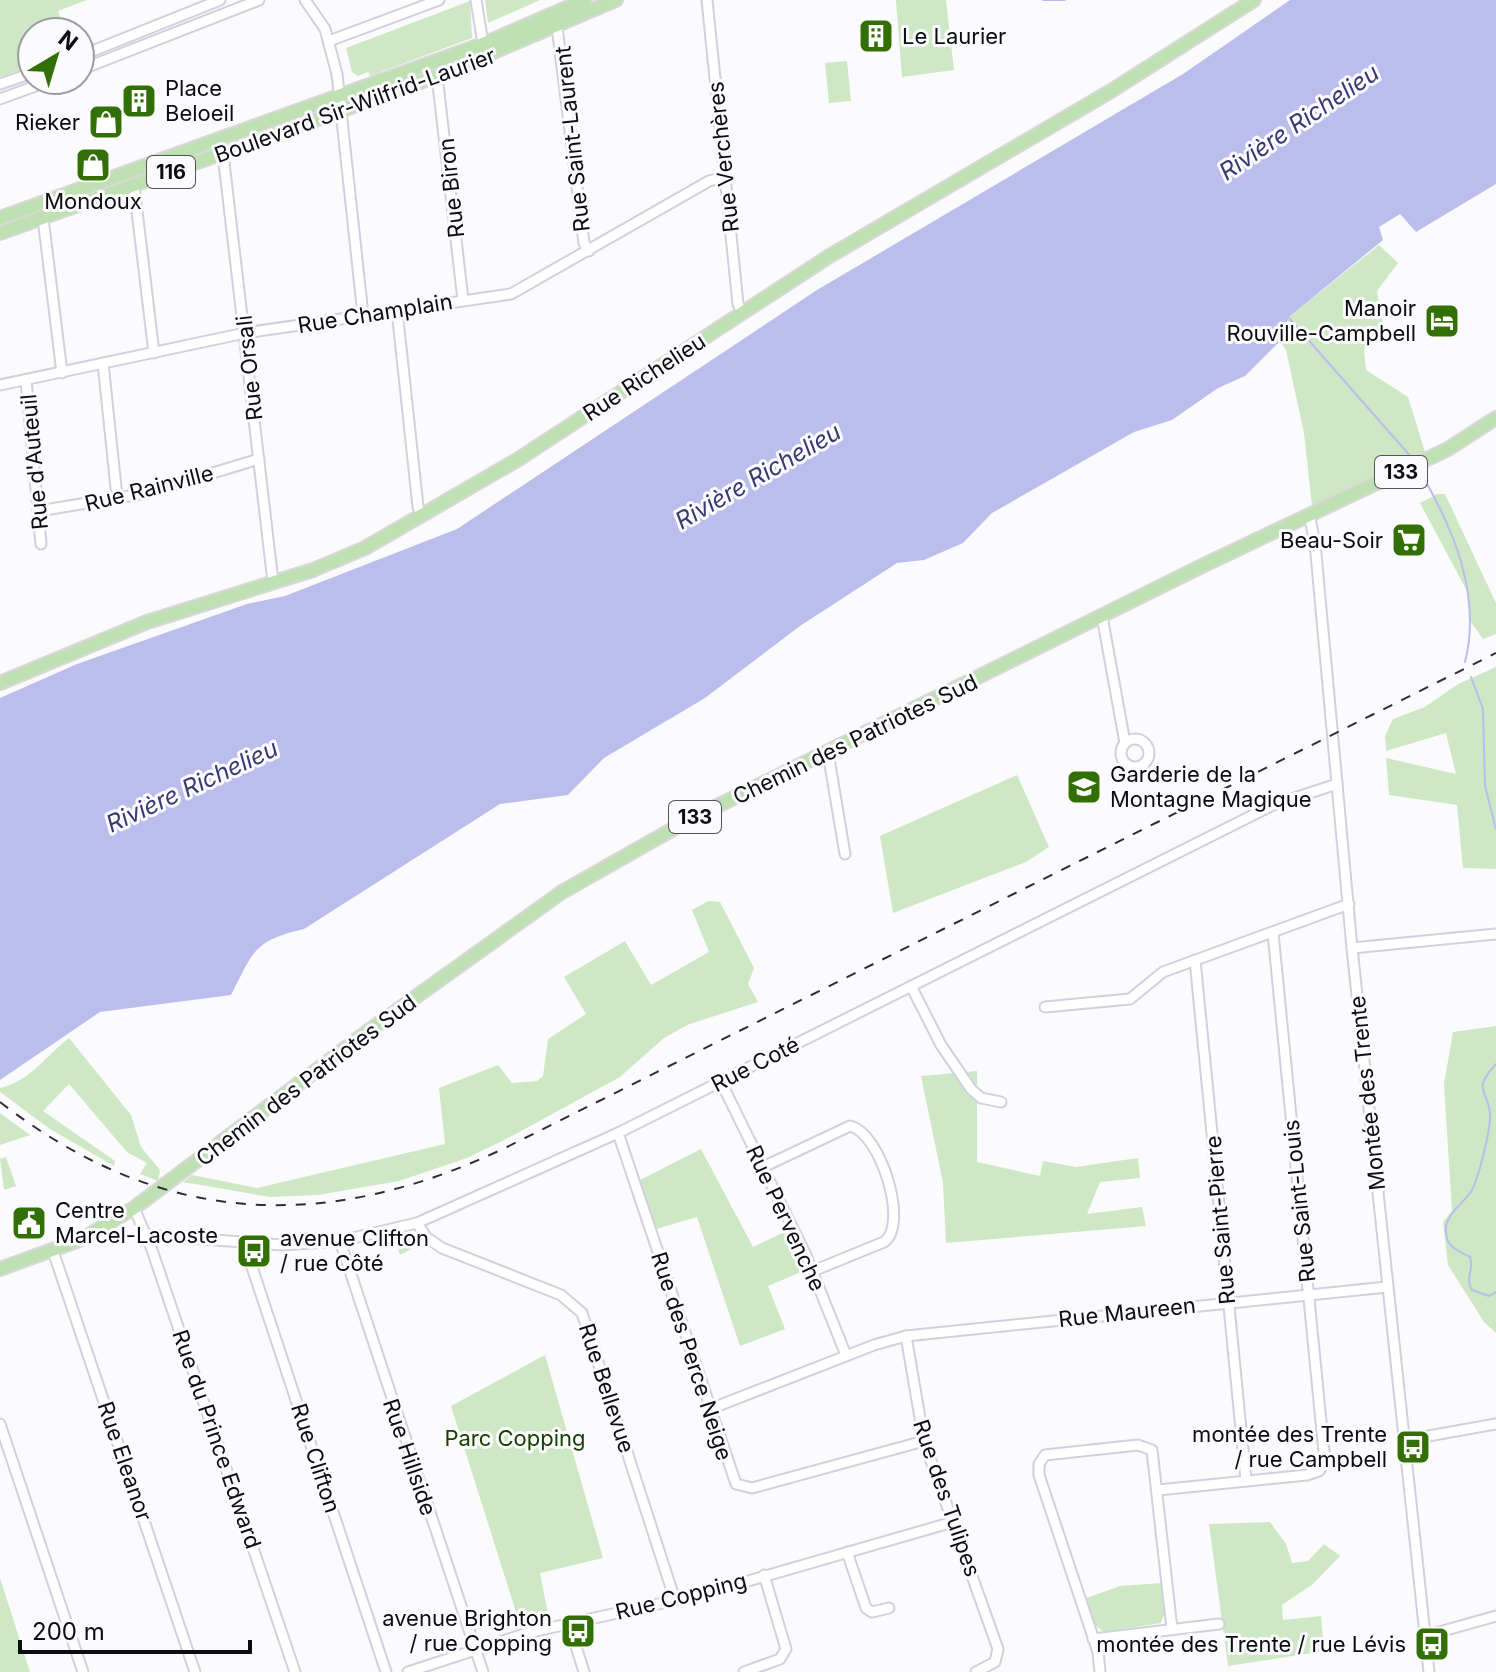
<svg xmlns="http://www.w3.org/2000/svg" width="1496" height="1672" font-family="Inter,sans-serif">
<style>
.green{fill:#cee7c4}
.water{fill:#bbbded}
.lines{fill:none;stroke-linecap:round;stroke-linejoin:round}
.stream{stroke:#bbbded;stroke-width:2}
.minor-casing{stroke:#d0d1df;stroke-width:13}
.major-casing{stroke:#d8d8d9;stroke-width:16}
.minor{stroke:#fff;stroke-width:9}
.major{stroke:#bfe0b2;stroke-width:12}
.rail{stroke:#2e2f33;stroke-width:2;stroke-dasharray:10 10;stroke-linecap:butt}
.labels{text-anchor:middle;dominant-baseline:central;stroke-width:6;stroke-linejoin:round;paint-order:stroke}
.shield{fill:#fbfbfe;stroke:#545458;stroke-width:2}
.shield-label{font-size:20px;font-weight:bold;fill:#0c0d11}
.poi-label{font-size:22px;fill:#0c0d11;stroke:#fbfbfe;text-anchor:end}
.street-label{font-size:22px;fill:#0c0d11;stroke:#fbfbfe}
.park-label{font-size:22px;fill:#194001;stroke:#fbfbfe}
.water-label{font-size:24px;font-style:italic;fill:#3b3773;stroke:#fbfbfe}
</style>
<rect width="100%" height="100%" fill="#fbfbfe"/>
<g class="green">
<polygon points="0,0 87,0 58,11 66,32 32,32 32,66 0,77"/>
<polygon points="485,0 540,0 488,23"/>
<polygon points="896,0 946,0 954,70 902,77"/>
<polygon points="470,1 472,38 370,76 368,72 358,76 352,72 346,48"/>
<polygon points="847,61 851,101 829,103 825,63"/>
<polygon points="1379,245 1398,263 1377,291 1383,324 1364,350 1366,370 1408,397 1425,452 1312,506 1304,433 1286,350 1282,344 1289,317"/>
<polygon points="1437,494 1445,494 1496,603 1496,634 1483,639 1470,621 1467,591 1420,503"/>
<polygon points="1496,667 1496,869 1463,868 1457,805 1389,795 1386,758 1456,774 1446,733 1386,751 1385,736 1393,719 1425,707 1458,684"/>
<polygon points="1017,775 1049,847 1026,862 893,913 880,836"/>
<polygon points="708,901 720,902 754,968 748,984 758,1002 687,1025 664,1038 620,1077 512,1136 467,1158 399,1181 318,1195 270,1197 183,1182 192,1175 257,1188 445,1144 439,1088 498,1065 512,1083 537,1081 543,1076 548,1039 586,1014 564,977 625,941 651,985 709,952 692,910"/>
<polygon points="1496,1026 1496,1333 1484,1322 1448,1265 1443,1222 1452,1211 1444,1084 1453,1032"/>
<path d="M69,1038l62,77 10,32 19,23 -2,11 -18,-7 7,-11 -20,-11 -58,-68 -26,27 72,50 -1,5 -64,-37 -50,-37v-4c30,-7 45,-31 69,-50z"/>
<polygon points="977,1071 977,1162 1040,1176 1043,1161 1076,1167 1138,1158 1140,1178 1100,1182 1087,1214 1142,1207 1146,1226 946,1243 943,1183 921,1076"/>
<polygon points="0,1113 30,1135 0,1145"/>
<polygon points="701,1149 753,1247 788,1230 806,1270 768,1286 785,1329 740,1346 697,1217 656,1229 640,1180"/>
<polygon points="6,1157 16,1186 4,1190 0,1159"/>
<polygon points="409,1232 424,1242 400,1255 393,1234"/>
<polygon points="545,1355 603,1558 540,1573 550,1624 522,1631 451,1406"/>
<polygon points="1270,1522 1286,1544 1292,1563 1308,1561 1324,1544 1340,1556 1313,1584 1282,1605 1283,1620 1321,1616 1324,1651 1228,1666 1209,1524"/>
<polygon points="0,1578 30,1672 0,1672"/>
<polygon points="1163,1583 1166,1609 1161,1623 1104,1632 1093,1624 1084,1599 1120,1586"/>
</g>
<path class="water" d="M1290,0h206v184l-80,48 -16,-18 -21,13 4,13 -94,77 -10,25 -34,34 -27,12 -46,32 -38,12 -142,81 -29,30 -39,17 -27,3 -97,63 -95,72 -101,60 -36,37 -68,9 -196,125c-51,12 -50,22 -73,66l-131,17 -100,68v-382l77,-34 170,-60 38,-8 172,-67 360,-239 366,-216z"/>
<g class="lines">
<g class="stream">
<polyline points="1043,0 1065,0"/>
<polyline points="1289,318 1412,458"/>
<path d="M1419,470c34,57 63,125 46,192"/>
<polyline points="1471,677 1483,709 1485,786 1496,829"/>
<path d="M1496,1064c-25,28 -8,24 -6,50 1,16 -10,56 -16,72 -6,16 -31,27 -28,47 1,15 13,18 24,24 5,12 -6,21 2,33l17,6 7,-4"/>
</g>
<defs>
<g id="minor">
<polyline points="305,0 325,29 337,74 363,315"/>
<polyline points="476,0 483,44"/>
<polyline points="707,0 738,304 742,313"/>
<polyline points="557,27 584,243 589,251"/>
<polyline points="329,41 439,0"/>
<polyline points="80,56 220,0"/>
<polyline points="80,70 259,0"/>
<polyline points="437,76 463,300"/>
<polyline points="0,84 32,73"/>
<polyline points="0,99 52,80"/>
<polyline points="223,154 273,582"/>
<polyline points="134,186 154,353"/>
<polyline points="43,218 62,373"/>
<polyline points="397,310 418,507 422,516"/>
<polyline points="103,363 117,497"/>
<polyline points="26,380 41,544"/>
<polyline points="0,385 245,333 511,294 709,181 724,177"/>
<polyline points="39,511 147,493 259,459"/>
<polyline points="1309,514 1315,543 1352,948 1429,1672"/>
<polyline points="1102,616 1125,743"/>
<circle cx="1135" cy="753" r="14"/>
<polyline points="828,753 845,854"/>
<polyline points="1352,948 1496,934"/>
<polyline points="1195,960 1246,1480"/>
<polyline points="911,986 941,1045 971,1089 981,1098 1001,1102"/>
<polyline points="1045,1007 1130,999 1163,972 1349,904"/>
<polyline points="721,1082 805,1253 846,1355"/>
<polyline points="618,1133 736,1484 752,1488 924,1441"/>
<path d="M763,1167l87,-41c31,7 59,99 34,116l-71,29"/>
<polyline points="134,1208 151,1247 295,1672"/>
<polyline points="417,1223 426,1237 442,1248 561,1295 582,1313 675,1600"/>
<polyline points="147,1235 282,1245 340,1241 417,1223 618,1133 1273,805 1337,784"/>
<polyline points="340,1241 483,1672"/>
<polyline points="249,1244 249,1258 386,1672"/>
<polyline points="53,1251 195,1672"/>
<polyline points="906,1336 924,1441 998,1649 995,1662 976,1672"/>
<polyline points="710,1409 874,1345 906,1336 1387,1287"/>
<polyline points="0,1424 83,1672"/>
<polyline points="1406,1440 1496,1424"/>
<polyline points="1158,1490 1307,1475 1319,1471 1325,1462 1273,933"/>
<polyline points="847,1552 866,1608 872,1612 889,1608"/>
<polyline points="569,1624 584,1672"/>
<polyline points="1425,1636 1496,1616"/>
<polyline points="1093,1639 1219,1624"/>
<polyline points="408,1672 527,1633 703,1594 953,1522"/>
<polyline points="744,1672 780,1659 786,1649 764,1575"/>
<polyline points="1100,1672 1098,1652 1039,1475 1039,1464 1045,1455 1138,1445 1152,1450 1172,1629"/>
</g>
<g id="major">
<polyline points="0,218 483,44 585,0"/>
<polyline points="0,233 437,76 616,0"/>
<polyline points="0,683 147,622 313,570 365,548 517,460 828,257 1111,91 1254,0"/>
<polyline points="0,1269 82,1239 134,1208 371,1029 562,892 689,820 1202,566 1448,449 1496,418"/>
</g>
</defs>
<use href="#minor" class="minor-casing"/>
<use href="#major" class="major-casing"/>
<use href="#minor" class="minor"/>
<use href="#major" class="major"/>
<path class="rail" d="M0,1102c161,125 326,132 507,45l989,-494"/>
</g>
<defs>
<symbol id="building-square" viewBox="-11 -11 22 22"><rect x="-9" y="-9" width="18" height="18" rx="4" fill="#327005" stroke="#fbfbfe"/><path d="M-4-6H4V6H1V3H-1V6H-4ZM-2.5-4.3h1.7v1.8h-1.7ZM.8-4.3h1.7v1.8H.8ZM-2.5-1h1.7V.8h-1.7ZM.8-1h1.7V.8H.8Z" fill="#fff"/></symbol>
<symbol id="shop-square" viewBox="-11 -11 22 22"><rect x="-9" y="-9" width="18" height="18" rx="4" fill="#327005" stroke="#fbfbfe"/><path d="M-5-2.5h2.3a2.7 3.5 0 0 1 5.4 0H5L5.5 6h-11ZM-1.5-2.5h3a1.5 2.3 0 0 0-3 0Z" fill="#fff"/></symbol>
<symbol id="hotel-square" viewBox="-11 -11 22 22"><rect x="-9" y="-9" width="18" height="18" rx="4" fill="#327005" stroke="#fbfbfe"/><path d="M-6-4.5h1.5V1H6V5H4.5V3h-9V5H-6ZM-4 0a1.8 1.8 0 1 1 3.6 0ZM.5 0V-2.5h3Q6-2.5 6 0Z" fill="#fff"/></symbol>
<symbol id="supermarket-square" viewBox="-11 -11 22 22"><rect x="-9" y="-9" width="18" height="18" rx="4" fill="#327005" stroke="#fbfbfe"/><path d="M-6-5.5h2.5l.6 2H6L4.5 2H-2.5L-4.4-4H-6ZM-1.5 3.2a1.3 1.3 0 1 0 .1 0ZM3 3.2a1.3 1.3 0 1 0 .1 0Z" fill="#fff"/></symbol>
<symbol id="school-square" viewBox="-11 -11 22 22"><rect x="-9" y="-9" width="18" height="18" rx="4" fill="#327005" stroke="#fbfbfe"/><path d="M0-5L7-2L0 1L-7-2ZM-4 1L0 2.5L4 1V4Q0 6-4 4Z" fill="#fff"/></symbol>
<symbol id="civic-square" viewBox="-11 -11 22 22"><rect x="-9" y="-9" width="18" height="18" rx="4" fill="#327005" stroke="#fbfbfe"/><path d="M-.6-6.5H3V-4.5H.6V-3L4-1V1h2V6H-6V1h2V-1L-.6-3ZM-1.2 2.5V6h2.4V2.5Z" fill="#fff"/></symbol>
<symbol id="bus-square" viewBox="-11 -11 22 22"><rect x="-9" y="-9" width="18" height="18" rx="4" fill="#327005" stroke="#fbfbfe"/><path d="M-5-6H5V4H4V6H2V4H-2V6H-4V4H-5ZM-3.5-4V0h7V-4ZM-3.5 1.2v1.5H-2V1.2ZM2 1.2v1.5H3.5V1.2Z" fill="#fff"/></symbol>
</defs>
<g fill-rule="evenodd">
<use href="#building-square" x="856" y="16" width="40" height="40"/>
<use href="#building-square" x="119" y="81" width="40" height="40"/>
<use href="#shop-square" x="86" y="102" width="40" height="40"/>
<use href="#shop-square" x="73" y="145" width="40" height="40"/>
<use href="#hotel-square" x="1422" y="301" width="40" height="40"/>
<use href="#supermarket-square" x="1389" y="520" width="40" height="40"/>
<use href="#school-square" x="1064" y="767" width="40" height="40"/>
<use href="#civic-square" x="9" y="1203" width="40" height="40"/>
<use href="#bus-square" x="234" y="1231" width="40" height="40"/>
<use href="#bus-square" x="1393" y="1427" width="40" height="40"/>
<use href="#bus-square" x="558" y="1611" width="40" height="40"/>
<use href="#bus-square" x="1412" y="1624" width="40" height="40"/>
</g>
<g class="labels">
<g class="shield">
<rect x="147" y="156" width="48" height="32" rx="6"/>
<rect x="1375" y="456" width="52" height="32" rx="6"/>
<rect x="669" y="801" width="52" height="32" rx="6"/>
</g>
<g class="shield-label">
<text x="171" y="172">116</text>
<text x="1401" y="472">133</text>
<text x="695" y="817">133</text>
</g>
<g class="poi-label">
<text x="902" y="36" text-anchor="start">Le Laurier</text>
<text x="165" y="88" text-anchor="start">Place<tspan x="165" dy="25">Beloeil</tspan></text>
<text x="80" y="122">Rieker</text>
<text x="93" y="201" text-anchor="middle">Mondoux</text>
<text x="1416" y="308">Manoir<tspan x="1416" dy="25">Rouville-Campbell</tspan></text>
<text x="1383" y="540">Beau-Soir</text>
<text x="1110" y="774" text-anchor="start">Garderie de la<tspan x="1110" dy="25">Montagne Magique</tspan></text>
<text x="55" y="1210" text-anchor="start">Centre<tspan x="55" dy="25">Marcel-Lacoste</tspan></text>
<text x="280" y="1238" text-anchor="start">avenue Clifton<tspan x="280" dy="25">/ rue Côté</tspan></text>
<text x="1387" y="1434">montée des Trente<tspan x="1387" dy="25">/ rue Campbell</tspan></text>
<text x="552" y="1618">avenue Brighton<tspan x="552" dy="25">/ rue Copping</tspan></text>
<text x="1406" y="1644">montée des Trente / rue Lévis</text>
</g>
<g class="street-label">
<text transform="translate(355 105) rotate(-20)">Boulevard Sir-Wilfrid-Laurier</text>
<text transform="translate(572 139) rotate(-96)">Rue Saint-Laurent</text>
<text transform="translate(723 157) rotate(-96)">Rue Verchères</text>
<text transform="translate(451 188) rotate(-96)">Rue Biron</text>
<text transform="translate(375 313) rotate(-9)">Rue Champlain</text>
<text transform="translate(249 368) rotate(-96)">Rue Orsali</text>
<text transform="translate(644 377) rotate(-33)">Rue Richelieu</text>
<text transform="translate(34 462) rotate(-95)">Rue d'Auteuil</text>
<text transform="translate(149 488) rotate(-14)">Rue Rainville</text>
<text transform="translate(855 739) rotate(-26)">Chemin des Patriotes Sud</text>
<text transform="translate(755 1064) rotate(-27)">Rue Coté</text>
<text transform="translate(306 1080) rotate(-37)">Chemin des Patriotes Sud</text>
<text transform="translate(1367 1093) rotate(-96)">Montée des Trente</text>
<text transform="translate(1299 1201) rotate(-96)">Rue Saint-Louis</text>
<text transform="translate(786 1218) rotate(65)">Rue Pervenche</text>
<text transform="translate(1220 1220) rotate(-95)">Rue Saint-Pierre</text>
<text transform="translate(1127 1312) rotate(-6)">Rue Maureen</text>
<text transform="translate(692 1356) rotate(72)">Rue des Perce Neige</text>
<text transform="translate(607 1388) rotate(72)">Rue Bellevue</text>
<text transform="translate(217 1439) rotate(71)">Rue du Prince Edward</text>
<text transform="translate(410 1457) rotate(71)">Rue Hillside</text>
<text transform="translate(316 1458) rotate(72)">Rue Clifton</text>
<text transform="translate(125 1461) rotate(71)">Rue Eleanor</text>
<text transform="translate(947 1498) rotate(71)">Rue des Tulipes</text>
<text transform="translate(681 1596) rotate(-14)">Rue Copping</text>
</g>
<g class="park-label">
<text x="515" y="1438">Parc Copping</text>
</g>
<g class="water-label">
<text transform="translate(1299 122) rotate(-34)">Rivière Richelieu</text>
<text transform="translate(758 476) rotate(-30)">Rivière Richelieu</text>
<text transform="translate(192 786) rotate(-25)">Rivière Richelieu</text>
</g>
</g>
<g transform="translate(56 56) rotate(38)"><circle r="38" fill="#fbfbfe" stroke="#9b9c9f" stroke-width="2"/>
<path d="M0-6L14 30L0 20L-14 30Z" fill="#327005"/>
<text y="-12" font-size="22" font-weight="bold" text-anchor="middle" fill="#0c0d11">N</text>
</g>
<path d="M20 1640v12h230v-12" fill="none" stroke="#0c0d11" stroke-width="4"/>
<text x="32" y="1640" font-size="24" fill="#0c0d11" stroke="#fbfbfe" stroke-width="6" paint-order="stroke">200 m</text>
</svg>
